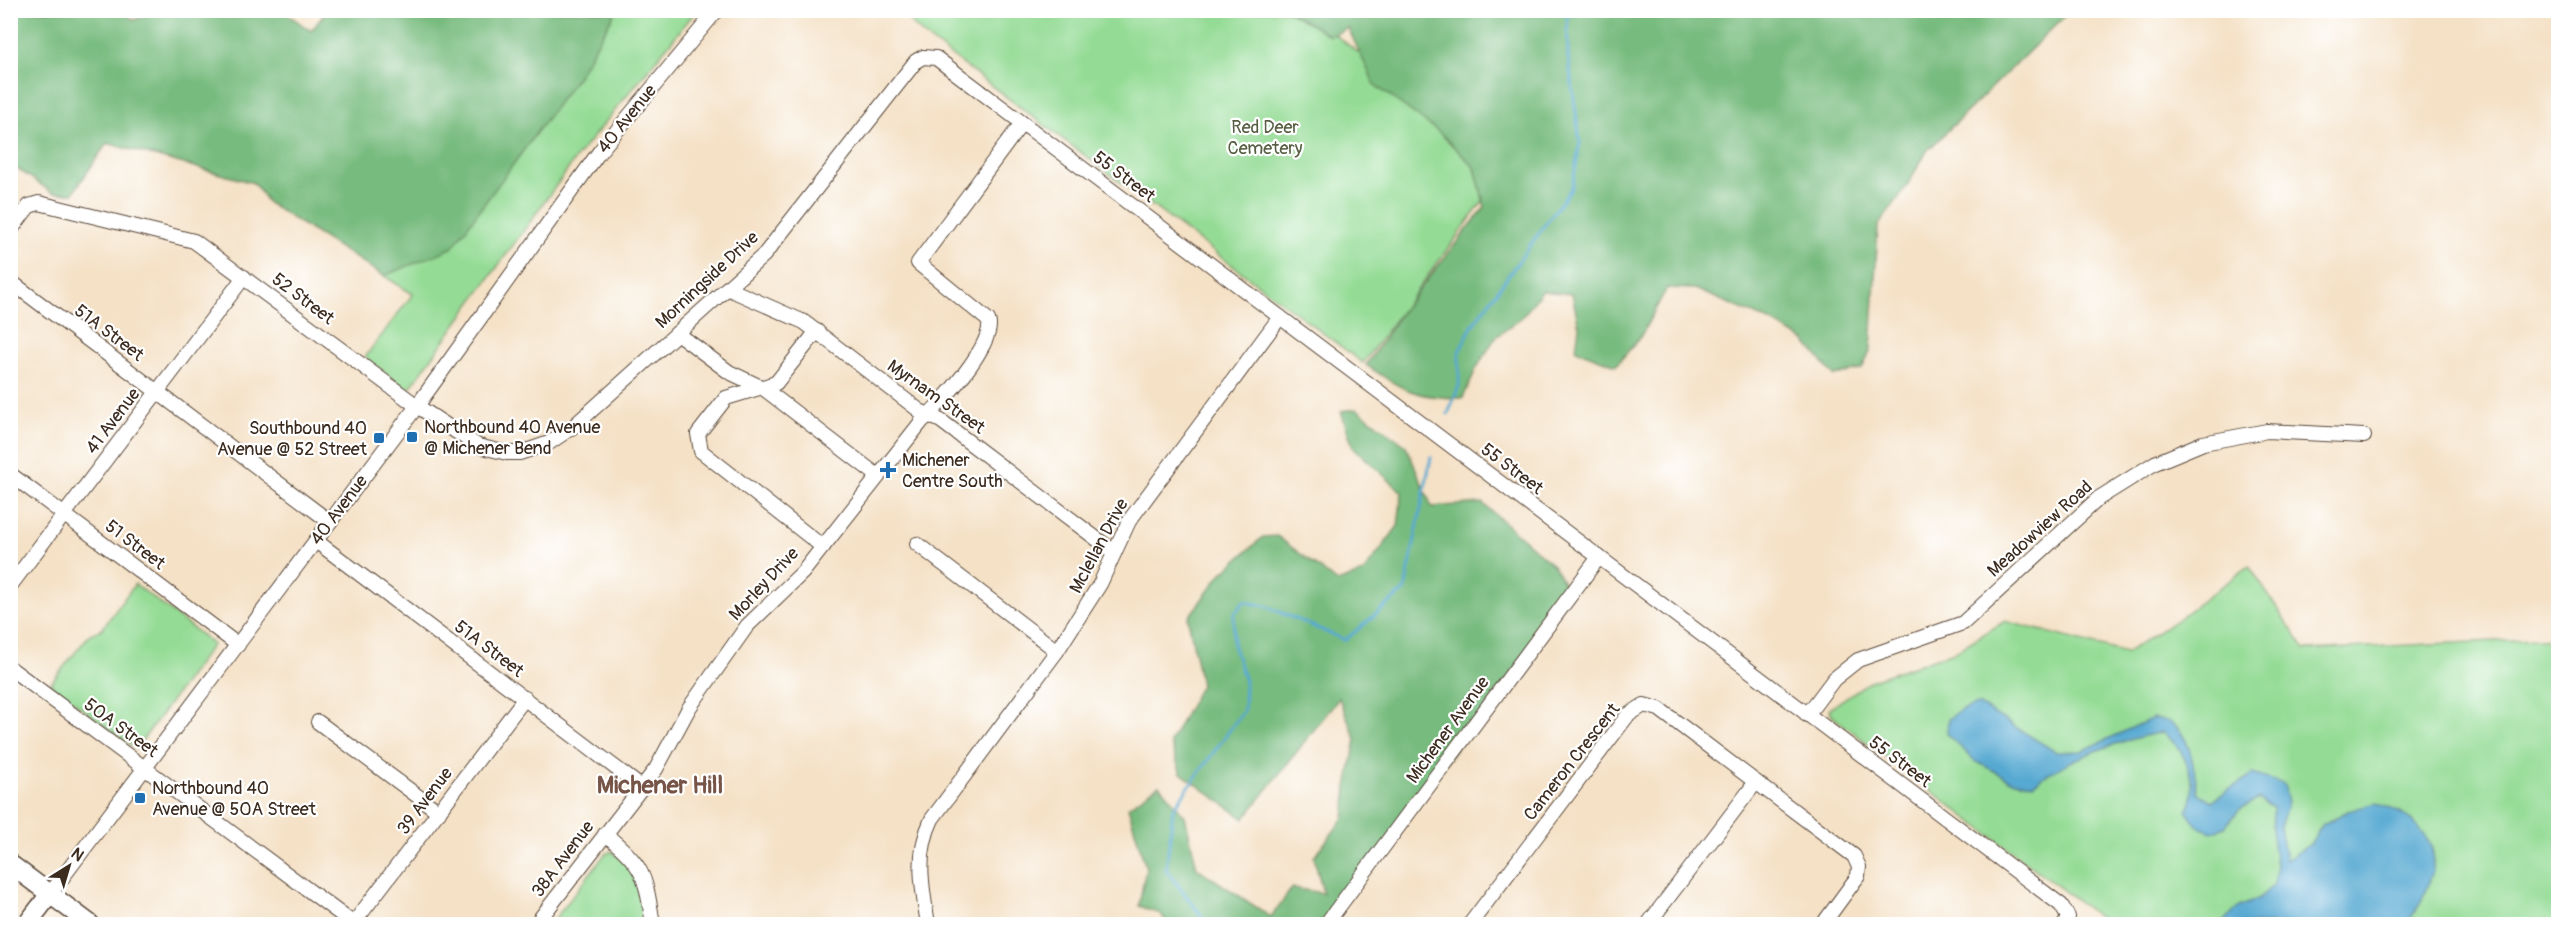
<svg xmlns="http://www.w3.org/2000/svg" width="2569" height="935" font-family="Pangolin,sans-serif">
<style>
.green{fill:#94db95;stroke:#68825a;stroke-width:1.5}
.forest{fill:#77bb7e;stroke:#59724e;stroke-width:1.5}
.water{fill:#57a9d2;stroke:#496a78;stroke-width:1.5}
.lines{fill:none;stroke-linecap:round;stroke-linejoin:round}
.stream{stroke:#57a9d2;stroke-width:3}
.minor-casing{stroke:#574537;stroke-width:16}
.major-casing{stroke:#574537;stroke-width:21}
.minor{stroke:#fff;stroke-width:14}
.major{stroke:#fff;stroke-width:18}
.poi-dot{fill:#1f6fb2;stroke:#fff;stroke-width:2}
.labels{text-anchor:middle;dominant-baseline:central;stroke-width:4.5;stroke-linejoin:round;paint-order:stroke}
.street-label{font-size:18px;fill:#3b2a1e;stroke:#fff}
.park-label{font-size:18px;fill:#565f42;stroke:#fff}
.poi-label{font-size:18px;fill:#3b2a1e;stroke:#fff;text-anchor:start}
.district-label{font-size:24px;font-weight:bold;fill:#765447;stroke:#fff}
</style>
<rect width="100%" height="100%" fill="#fff"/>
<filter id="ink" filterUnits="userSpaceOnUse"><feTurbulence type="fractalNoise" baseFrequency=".0167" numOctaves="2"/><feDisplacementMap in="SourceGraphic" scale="12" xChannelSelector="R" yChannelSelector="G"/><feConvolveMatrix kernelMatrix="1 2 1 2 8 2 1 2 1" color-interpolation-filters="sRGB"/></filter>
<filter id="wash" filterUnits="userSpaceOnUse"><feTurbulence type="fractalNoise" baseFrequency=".008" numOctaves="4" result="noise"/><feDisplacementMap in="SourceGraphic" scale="24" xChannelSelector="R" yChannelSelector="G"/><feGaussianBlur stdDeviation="1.35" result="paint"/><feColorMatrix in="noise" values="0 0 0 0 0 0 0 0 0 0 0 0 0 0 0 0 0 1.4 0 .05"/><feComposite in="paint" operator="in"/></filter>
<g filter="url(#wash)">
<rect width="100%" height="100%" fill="#f4e1c6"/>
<g class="green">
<polygon points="10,11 121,11 134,20 159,11 283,11 311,31 327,11 696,11 576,158 410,388 404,387 365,357 413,294 268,203 254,183 107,143 73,193 53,193 11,164"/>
<polygon points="900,11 1304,11 1488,152 1484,200 1363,363 922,34"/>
<polygon points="2249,566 2305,650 2558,638 2558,924 2102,924 2104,921 1833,717 1829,709 1872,680 1954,652 2005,621 2126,653 2175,621"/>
<polygon points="135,584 213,644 136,749 50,684 90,634 102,629"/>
<polygon points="612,851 634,872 646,924 551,924 605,854"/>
</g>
<g class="forest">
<polygon points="10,11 121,11 134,20 159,11 283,11 311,31 327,11 616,11 580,73 452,248 384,276 268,203 254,183 107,143 73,193 53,193 11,164"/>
<path d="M1288,11h782l-143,140 -24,41 -25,34 -7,123 -9,20 -28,7 -29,-35 -33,-19 -77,-33 -28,-1 -28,51 -23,26 -40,-15 3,-24 -7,-32 -30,-3 -20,26 -27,21 -19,31 -13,29c-47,0 -59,-7 -97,-33l37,-55 82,-103 -10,-39 -35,-35 -65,-48 -27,-57 -18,8z"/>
<polygon points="1357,409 1406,446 1432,507 1482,503 1554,566 1570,595 1326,924 1168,924 1161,914 1139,906 1146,868 1128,807 1159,785 1185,816 1197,868 1271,917 1292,888 1323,893 1314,857 1344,818 1347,787 1356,739 1339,698 1244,819 1181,773 1170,742 1201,685 1188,618 1221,574 1263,537 1277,536 1337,582 1363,573 1398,526 1402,492 1353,447 1341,411"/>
</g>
<path class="water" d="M1978,704l78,48 26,-1 71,-33c5,1 13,2 18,5 21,13 23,48 27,70l14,8 41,-27 31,10 4,18 -8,25 6,33 24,-16 13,-20 25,-13 28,-8 26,10 17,15 14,20v24l-13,32 -13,20h-186l16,-16 22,-10 15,-13 2,-18 -4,-31 1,-28 -14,-9 -19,10 -15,18 -13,5 -14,-5 -11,-16c11,-17 3,-44 -7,-61 -4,-6 -12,-13 -17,-18 -47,9 -91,25 -130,52l-22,-4 -36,-19 -28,-27 1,-15 13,-9z"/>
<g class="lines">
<g class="stream">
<polyline points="1448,414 1459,386 1459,352 1472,326 1572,187 1580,142 1568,56 1567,10"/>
<polyline points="1208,924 1166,870 1173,809 1244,710 1245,681 1233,644 1234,614 1244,601 1268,607 1345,640 1405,590 1431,457"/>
</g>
</g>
</g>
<g filter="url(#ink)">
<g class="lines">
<defs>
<g id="minor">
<polyline points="10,231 29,206 39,203 194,241 417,406 478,446 507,453 520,453 549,443 574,426 764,255 916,61 923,57 936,58 2061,905 2068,917 2065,924"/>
<polyline points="10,281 330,522"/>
<polyline points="729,289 804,322 920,411 941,421 1114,552"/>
<polyline points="817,331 776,383 726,398 698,434 701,451 823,547"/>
<polyline points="677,333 729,372 763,388 878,476"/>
<polyline points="10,474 238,645"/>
<polyline points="316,541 641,787"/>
<polyline points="917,544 1057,651 1100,584 1129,521 1280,317"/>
<polyline points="10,586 244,277"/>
<polyline points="10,668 354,924"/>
<polyline points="1807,715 1834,679 1858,660 1963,623 2099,498 2155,463 2203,443 2267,431 2364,436"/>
<polyline points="318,722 439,812"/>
<path d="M605,834c40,32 40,42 48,90"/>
<polyline points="50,894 417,406 600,151 717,10"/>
<polyline points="353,924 525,698"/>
<path d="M536,924l120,-155 33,-61 58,-82 56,-54 119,-151c16,-14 76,-80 66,-101l-70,-57 104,-140"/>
<path d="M928,924c-6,-37 -13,-69 4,-105l125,-168"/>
<polyline points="1326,924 1599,557"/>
<polyline points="1470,924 1628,715 1644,705 1659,709 1854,856 1859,867 1858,876 1823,924"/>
<polyline points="1648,924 1756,782"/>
</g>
<g id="major">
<polyline points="10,864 90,924"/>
<polyline points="27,924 50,894"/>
</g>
</defs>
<use href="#minor" class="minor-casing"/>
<use href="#major" class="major-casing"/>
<use href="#minor" class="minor"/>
<use href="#major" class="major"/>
</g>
</g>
<g class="poi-dot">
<rect x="406" y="431" width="12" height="12" rx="3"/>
<rect x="373" y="432" width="12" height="12" rx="3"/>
<path d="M885 461h6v6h6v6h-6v6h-6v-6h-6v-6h6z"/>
<rect x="134" y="792" width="12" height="12" rx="3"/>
</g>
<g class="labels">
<g class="street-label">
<text transform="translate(627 119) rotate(-51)">40 Avenue</text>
<text transform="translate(1124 177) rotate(37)">55 Street</text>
<text transform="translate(707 280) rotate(-43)">Morningside Drive</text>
<text transform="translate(303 299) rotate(37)">52 Street</text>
<text transform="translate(109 333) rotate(37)">51A Street</text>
<text transform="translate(936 397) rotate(35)">Myrnam Street</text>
<text transform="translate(113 421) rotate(-53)">41 Avenue</text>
<text transform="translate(1512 469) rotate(37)">55 Street</text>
<text transform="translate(339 510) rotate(-53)">40 Avenue</text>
<text transform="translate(2040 529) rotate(-42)">Meadowview Road</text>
<text transform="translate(135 545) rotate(37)">51 Street</text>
<text transform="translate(1099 546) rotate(-62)">Mclellan Drive</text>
<text transform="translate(764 584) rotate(-47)">Morley Drive</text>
<text transform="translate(489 649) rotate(37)">51A Street</text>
<text transform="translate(121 728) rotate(36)">50A Street</text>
<text transform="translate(1448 730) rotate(-54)">Michener Avenue</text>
<text transform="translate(1572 762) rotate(-52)">Cameron Crescent</text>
<text transform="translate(1900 762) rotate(37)">55 Street</text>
<text transform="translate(425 801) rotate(-53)">39 Avenue</text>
<text transform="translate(563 859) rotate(-53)">38A Avenue</text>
</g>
<g class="park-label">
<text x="1265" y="127">Red Deer<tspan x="1265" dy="21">Cemetery</tspan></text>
</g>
<g class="poi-label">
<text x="424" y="427">Northbound 40 Avenue<tspan x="424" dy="21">@ Michener Bend</tspan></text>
<text x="367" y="428" text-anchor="end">Southbound 40<tspan x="367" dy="21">Avenue @ 52 Street</tspan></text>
<text x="902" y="460">Michener<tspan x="902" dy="21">Centre South</tspan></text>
<text x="152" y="788">Northbound 40<tspan x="152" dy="21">Avenue @ 50A Street</tspan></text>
</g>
<g class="district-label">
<text x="660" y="785">Michener Hill</text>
</g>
</g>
<rect width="2569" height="935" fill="none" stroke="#fff" stroke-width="36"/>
<g transform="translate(69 866) rotate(37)" stroke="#ffffff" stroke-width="4.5" paint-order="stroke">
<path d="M0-4.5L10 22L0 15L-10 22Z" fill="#3b2a1e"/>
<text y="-9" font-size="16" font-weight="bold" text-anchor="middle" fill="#3b2a1e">N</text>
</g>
</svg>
